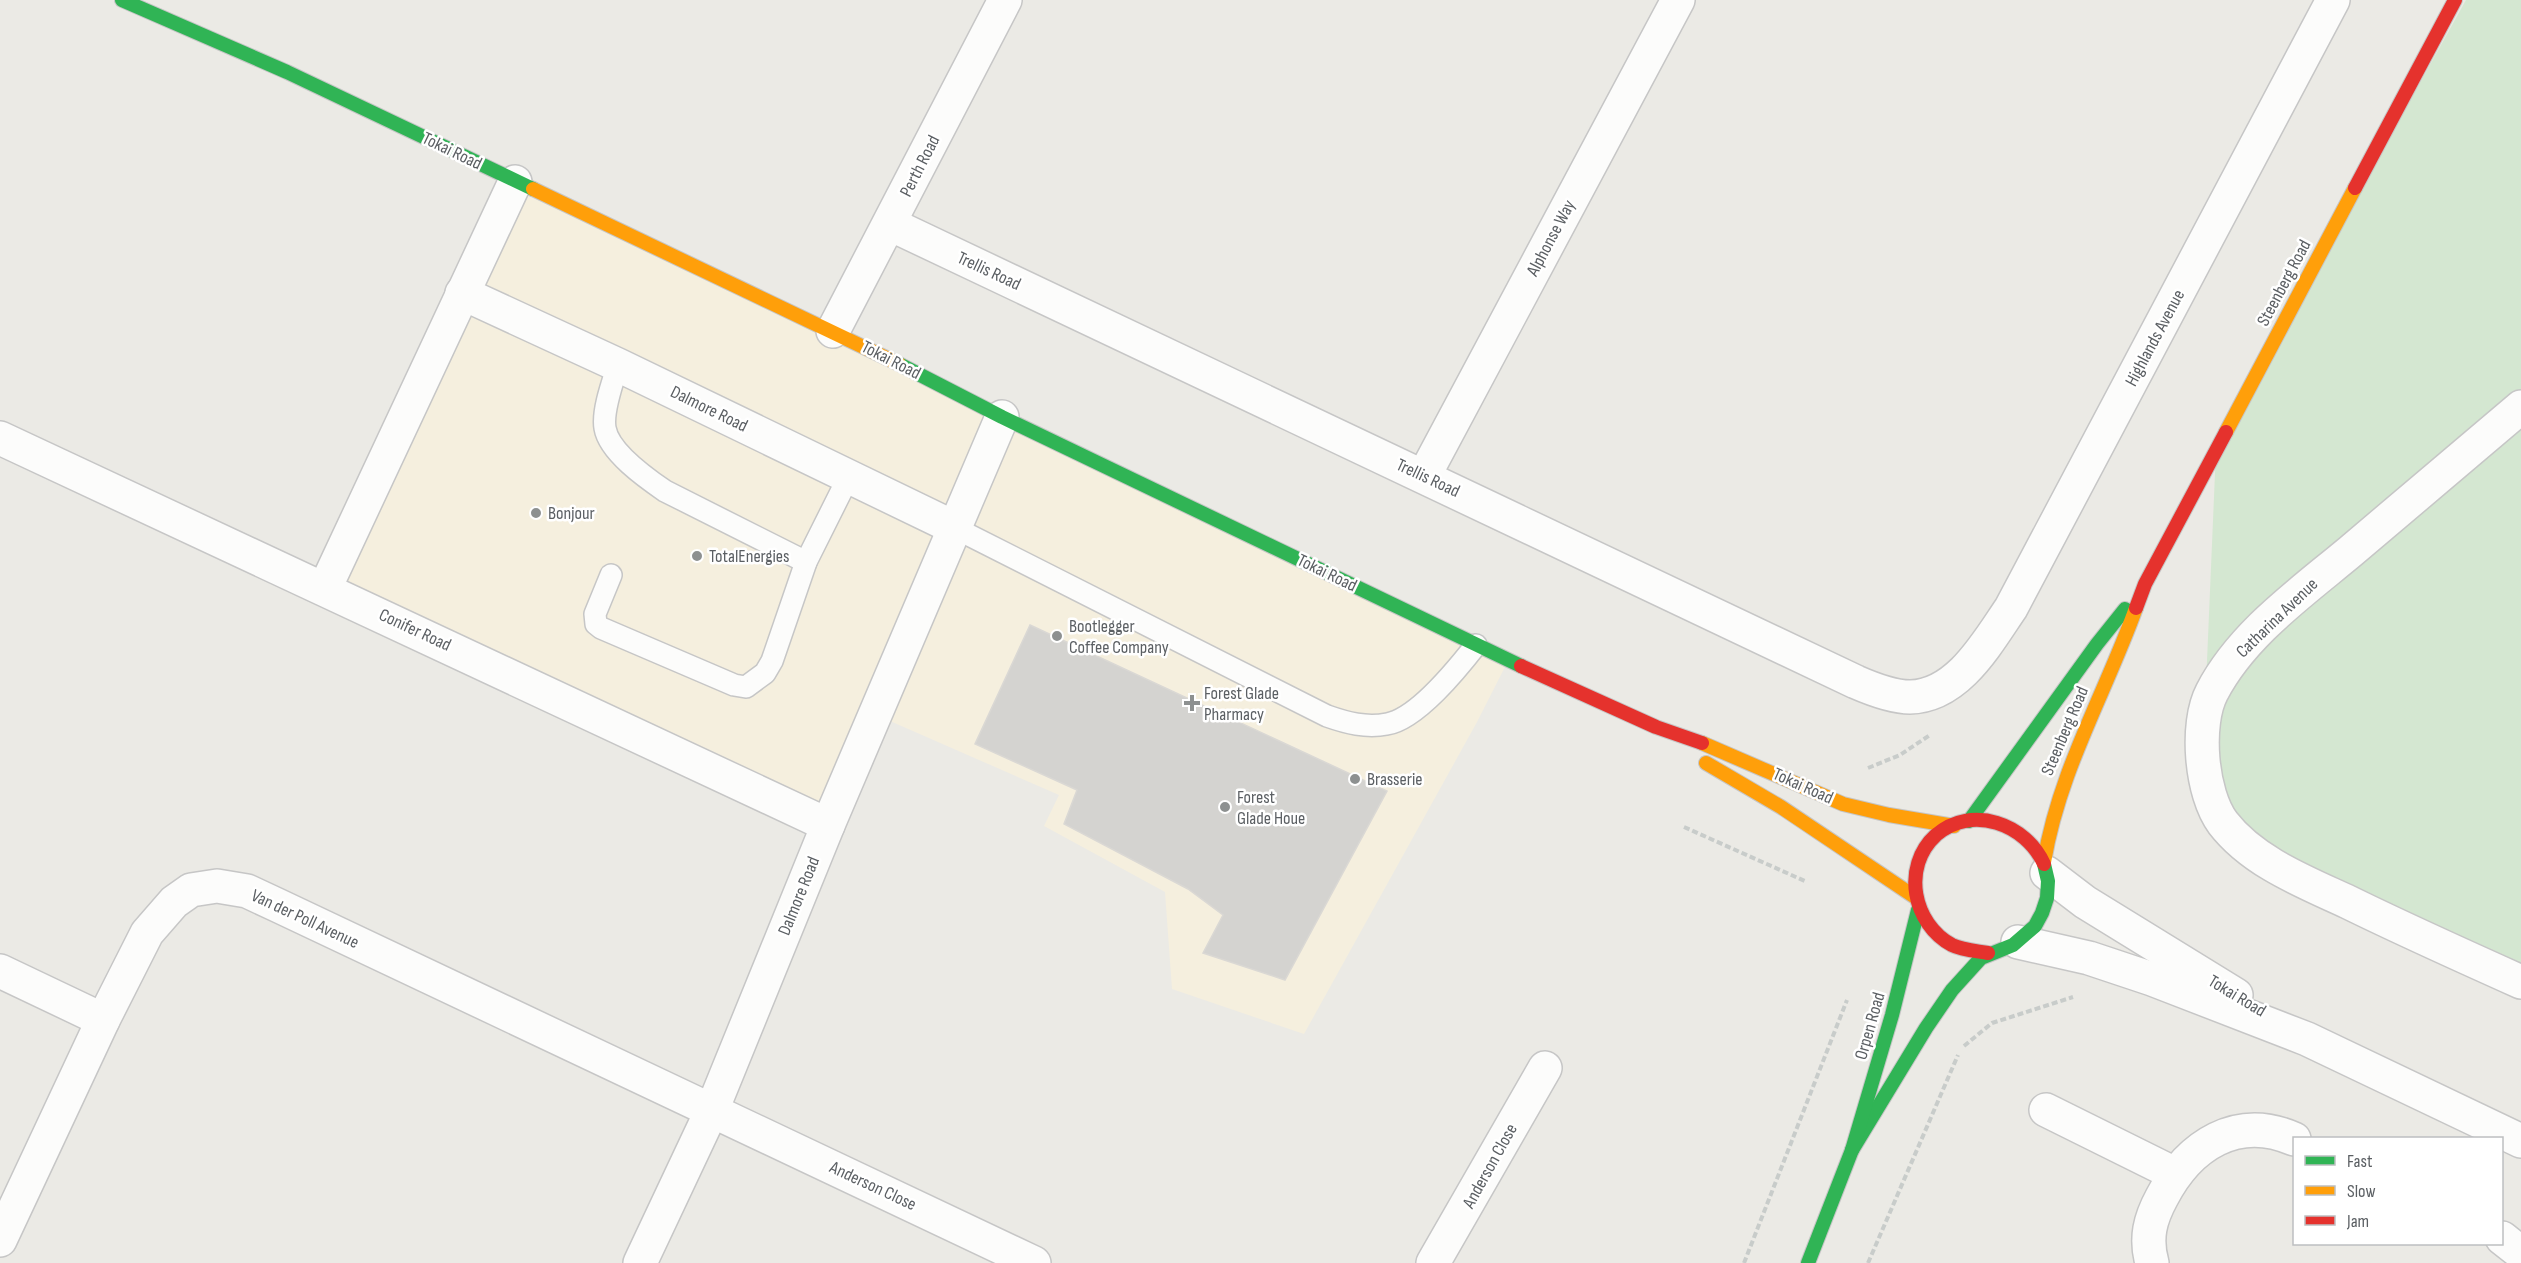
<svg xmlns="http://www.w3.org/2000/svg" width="2521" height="1263" font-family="'Sofia Sans Condensed',sans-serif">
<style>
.commercial{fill:#f5efde}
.green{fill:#d4e7d1}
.building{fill:#d4d3d0;stroke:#dad8d4;stroke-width:1.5}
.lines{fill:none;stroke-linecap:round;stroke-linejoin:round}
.lane-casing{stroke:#c6c6c6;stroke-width:24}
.street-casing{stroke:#c6c6c6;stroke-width:36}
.fast-casing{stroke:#c6c6c6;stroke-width:16}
.slow-casing{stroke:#c6c6c6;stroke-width:16}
.jam-casing{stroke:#c6c6c6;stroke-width:16}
.path{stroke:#c8ccca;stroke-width:4;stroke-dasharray:6 3;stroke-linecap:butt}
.lane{stroke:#fcfcfb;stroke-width:21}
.street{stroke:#fcfcfb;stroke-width:33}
.fast{stroke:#30b455;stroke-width:14}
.slow{stroke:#ff9f0a;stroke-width:14}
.jam{stroke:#e5322d;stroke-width:14}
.poi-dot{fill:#8d9090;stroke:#fff;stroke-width:2}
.labels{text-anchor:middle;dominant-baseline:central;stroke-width:5;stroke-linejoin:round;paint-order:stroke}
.street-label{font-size:18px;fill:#5b5f63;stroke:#fff}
.poi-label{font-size:18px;fill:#5b5f63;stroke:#fff;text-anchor:start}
</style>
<rect width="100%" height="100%" fill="#ebeae5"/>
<polygon class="commercial" points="515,182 1509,659 1477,722 1304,1034 1172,989 1165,892 1044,826 1059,795 874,714 828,825 325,588"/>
<polygon class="green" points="2466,0 2521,0 2521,980 2222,822 2203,755 2216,450"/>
<polygon class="building" points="1030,625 1387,791 1285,980 1203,953 1223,915 1188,889 1064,824 1077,790 975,744"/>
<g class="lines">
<defs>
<g id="lane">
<path d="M618,365c-5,16 -16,46 -13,63 4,24 41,50 60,63l141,71"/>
<path d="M955,528l372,188c20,7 39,12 60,8 30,-5 71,-56 89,-79"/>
<polyline points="611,575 595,614 596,624 601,628 734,685 746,687 765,673 772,661 806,562 849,476"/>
</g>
<g id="street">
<path d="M890,224l966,458c16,7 36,15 54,15 48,-1 77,-54 101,-89l322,-608"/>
<polyline points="462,293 618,365 955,528"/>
<polyline points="833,331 1005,0"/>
<path d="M2521,407c-57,48 -113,96 -170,144 -49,41 -109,83 -139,141 -17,32 -11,102 11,131 30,39 82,59 125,79 57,28 115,54 173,80"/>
<polyline points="0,438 828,825"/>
<polyline points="1424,476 1678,0"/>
<polyline points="325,588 515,182"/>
<polyline points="2047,873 2085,902 2236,995"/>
<polyline points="2018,942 2089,958 2152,979 2307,1039 2521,1141"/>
<polyline points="0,971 103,1020"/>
<polyline points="2046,1110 2175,1174"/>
<polyline points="2502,1238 2521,1253"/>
<polyline points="0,1240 103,1020 147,933 174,902 191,890 217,886 247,891 277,905 1034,1263"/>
<polyline points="640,1263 712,1110 828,825 1002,417"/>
<polyline points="1433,1263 1545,1068"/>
<path d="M2152,1263c-7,-25 -2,-44 10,-66 27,-52 75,-83 132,-58"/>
</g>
<g id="fast">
<polyline points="122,0 287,72 533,189"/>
<polyline points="899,364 1002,417 1521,666"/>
<polyline points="1969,821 2097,644 2125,609"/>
<polyline points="1852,1150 1926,1028 1952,990 1981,958 2013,945 2035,926 2042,913 2047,898 2048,881 2044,864"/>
<polyline points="1808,1263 1852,1150 1892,1015 1918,910"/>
</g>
<g id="slow">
<polyline points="533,189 899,364"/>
<polyline points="2226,432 2355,188"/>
<polyline points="1702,743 1843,804 1889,815 1954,826"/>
<polyline points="1706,763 1781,807 1915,897"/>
<path d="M2044,862c15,-91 61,-168 92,-254"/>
</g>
<g id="jam">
<polyline points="2355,188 2455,0"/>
<polyline points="2136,608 2145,584 2226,432"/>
<polyline points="1521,666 1656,727 1702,743"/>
<path d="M1988,953c-11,-2 -26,-3 -36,-8 -39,-21 -51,-78 -16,-110 36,-31 90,-11 108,29"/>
</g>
</defs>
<use href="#lane" class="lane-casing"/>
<use href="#street" class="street-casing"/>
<use href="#fast" class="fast-casing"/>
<use href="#slow" class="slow-casing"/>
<use href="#jam" class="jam-casing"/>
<g class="path">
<polyline points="1868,768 1900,755 1930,735"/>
<polyline points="1684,827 1807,882"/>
<polyline points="1964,1046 1992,1023 2073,997"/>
<polyline points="1744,1263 1847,1000"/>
<polyline points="1868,1263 1958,1055"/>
</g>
<use href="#lane" class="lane"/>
<use href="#street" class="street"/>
<use href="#fast" class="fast"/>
<use href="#slow" class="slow"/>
<use href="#jam" class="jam"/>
</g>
<g class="poi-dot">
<circle cx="536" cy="513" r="6"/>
<circle cx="697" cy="556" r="6"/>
<circle cx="1057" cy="636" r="6"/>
<path d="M1189 694h6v6h6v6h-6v6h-6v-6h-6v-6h6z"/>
<circle cx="1355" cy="779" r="6"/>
<circle cx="1225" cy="807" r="6"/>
</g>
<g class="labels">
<g class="street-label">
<text transform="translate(452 151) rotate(26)">Tokai Road</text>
<text transform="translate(920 166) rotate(-63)">Perth Road</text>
<text transform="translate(1551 238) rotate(-62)">Alphonse Way</text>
<text transform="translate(989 271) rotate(25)">Trellis Road</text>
<text transform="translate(2284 283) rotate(-62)">Steenberg Road</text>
<text transform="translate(2155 338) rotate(-62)">Highlands Avenue</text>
<text transform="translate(891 360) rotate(27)">Tokai Road</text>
<text transform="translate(709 409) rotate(26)">Dalmore Road</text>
<text transform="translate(1428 478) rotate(25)">Trellis Road</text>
<text transform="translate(1327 573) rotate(26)">Tokai Road</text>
<text transform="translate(2277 618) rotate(-44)">Catharina Avenue</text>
<text transform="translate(415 630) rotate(25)">Conifer Road</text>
<text transform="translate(2065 731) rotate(-67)">Steenberg Road</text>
<text transform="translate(1803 786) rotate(24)">Tokai Road</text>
<text transform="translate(799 896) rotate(-68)">Dalmore Road</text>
<text transform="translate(305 919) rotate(25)">Van der Poll Avenue</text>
<text transform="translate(2237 996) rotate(31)">Tokai Road</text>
<text transform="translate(1870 1026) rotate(-74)">Orpen Road</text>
<text transform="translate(1490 1166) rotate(-61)">Anderson Close</text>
<text transform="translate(873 1186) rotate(25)">Anderson Close</text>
</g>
<g class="poi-label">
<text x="548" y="513">Bonjour</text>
<text x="709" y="556">TotalEnergies</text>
<text x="1069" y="626">Bootlegger<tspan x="1069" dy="21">Coffee Company</tspan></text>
<text x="1204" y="693">Forest Glade<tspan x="1204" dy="21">Pharmacy</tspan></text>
<text x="1367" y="779">Brasserie</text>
<text x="1237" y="797">Forest<tspan x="1237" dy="21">Glade Houe</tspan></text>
</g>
</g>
<rect x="2293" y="1137" width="210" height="108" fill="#ffffff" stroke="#bdbfc1" stroke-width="1.5"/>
<rect x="2305" y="1156" width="30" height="9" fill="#30b455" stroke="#bdbfc1" stroke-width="1.5"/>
<text x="2347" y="1167" font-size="18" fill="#5b5f63">Fast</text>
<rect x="2305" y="1186" width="30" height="9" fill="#ff9f0a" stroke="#bdbfc1" stroke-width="1.5"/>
<text x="2347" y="1197" font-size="18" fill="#5b5f63">Slow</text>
<rect x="2305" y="1216" width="30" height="9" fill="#e5322d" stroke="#bdbfc1" stroke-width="1.5"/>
<text x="2347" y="1227" font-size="18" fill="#5b5f63">Jam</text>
</svg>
